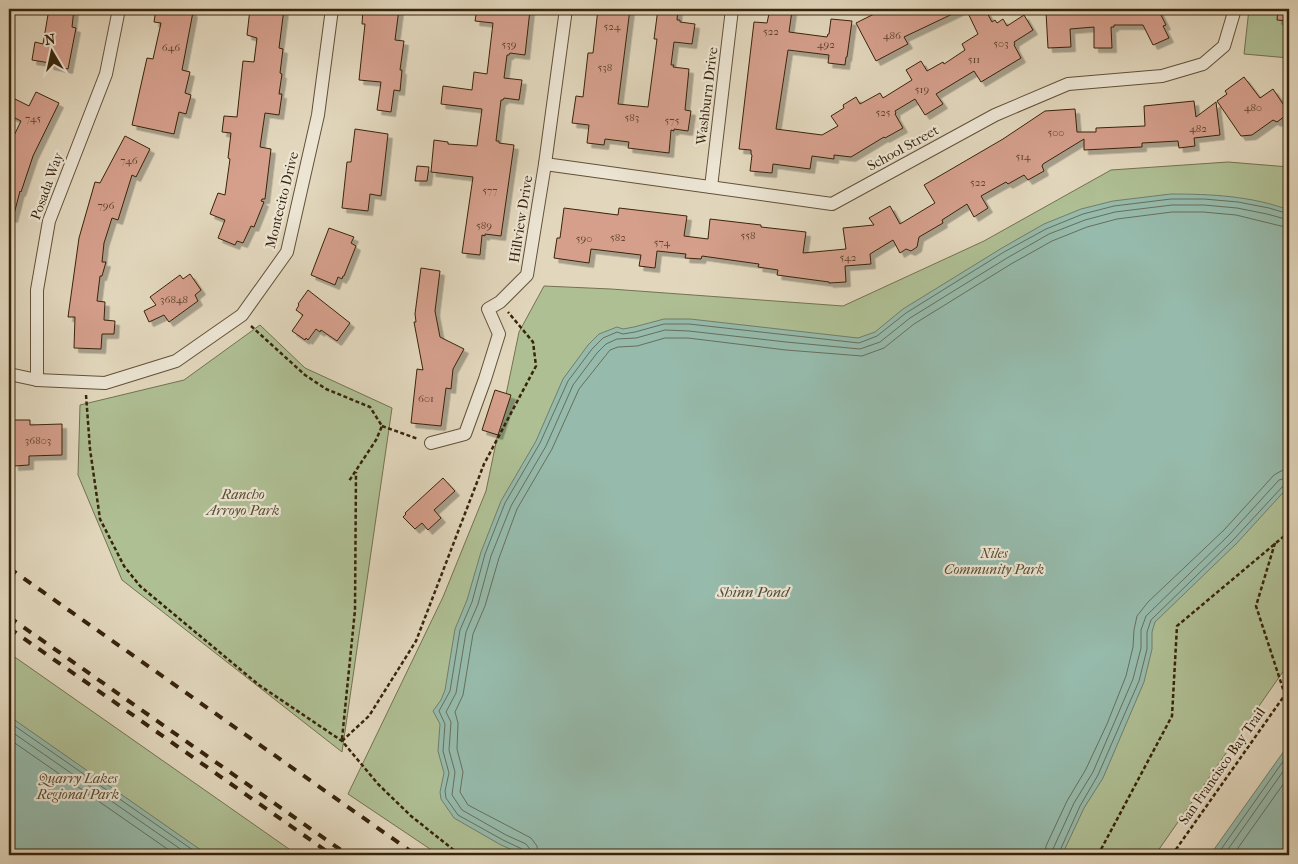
<svg xmlns="http://www.w3.org/2000/svg" width="1298" height="864" font-family="'IM FELL French Canon',serif">
<style>
.green{fill:#afbf94;stroke:#747250}
.water{fill:#96baab;stroke:#707e6b}
.lines{fill:none;stroke-linecap:round;stroke-linejoin:round}
.shore{stroke:#676f5b;stroke-width:1}
.building{fill:#d59f8c;stroke:#38240b;filter:url(#shadow)}
.street-casing{stroke:#625138;stroke-width:14}
.path{stroke:#38240b;stroke-width:2.5;stroke-dasharray:4 2.5;stroke-linecap:butt}
.street{stroke:#ece5d4;stroke-width:12}
.rail{stroke:#38240b;stroke-width:4;stroke-dasharray:9 9;stroke-linecap:butt}
.labels{text-anchor:middle;dominant-baseline:central;stroke-width:4.5;stroke-linejoin:round;paint-order:stroke}
.number-label{font-size:11px;fill:#5f432b}
.street-label{font-size:14px;fill:#38240b;stroke:#ece5d4}
.park-label{font-size:14px;font-style:italic;fill:#564b2d;stroke:#ece5d4}
.water-label{font-size:15px;font-style:italic;fill:#504a33;stroke:#ece5d4}
</style>
<defs>
<filter id="shadow"><feDropShadow dx="4.5" dy="4.5" stdDeviation="0" flood-color="#0004"/></filter>
</defs>
<rect width="100%" height="100%" fill="#e2d7bd"/>
<filter id="stains"><feTurbulence type="fractalNoise" baseFrequency=".004" numOctaves="4"/><feColorMatrix values="0 0 0 0 .2 0 0 0 0 .09 0 0 0 0 .02 0 0 0 .5 -.17"/></filter>
<radialGradient id="worn" r=".72"><stop offset=".6" stop-color="#630" stop-opacity="0"/><stop offset="1" stop-color="#630" stop-opacity=".3"/></radialGradient>
<g class="green">
<polygon points="1249,9 1289,9 1289,58 1244,54"/>
<polygon points="1228,162 1289,167 1289,663 1155,855 439,855 348,794 443,597 486,491 519,332 544,286 611,289 843,306 984,241 1111,170"/>
<polygon points="260,325 305,368 392,408 342,752 122,580 78,475 80,405 184,380"/>
<polygon points="9,653 289,849 297,855 9,855"/>
</g>
<g class="water">
<path d="M1171,194c41,0 80,2 118,16v276l-52,57 -82,79 -3,10v17l-8,33 -41,96 -19,30 -22,47h-538l-23,-10 -47,-27 -13,-19 -1,-7 4,-19 -6,-22 2,-27 -7,-13 8,-11 4,-10 10,-61 12,-29 14,-48 20,-51 35,-60 27,-62 25,-34 11,-11 18,-7 6,2 11,-2 30,-8h26l168,19 17,-6 28,-23 99,-61 42,-24 37,-15 32,-8z"/>
<polygon points="9,716 208,855 9,855"/>
<polygon points="1289,744 1289,855 1210,855"/>
</g>
<g class="lines">
<g class="shore">
<polyline points="9,722 200,855"/>
<polyline points="9,730 189,855"/>
<polyline points="9,739 176,855"/>
<polyline points="525,855 522,849 503,840 458,815 446,798 445,791 449,773 443,751 445,724 439,711 450,691 460,630 472,602 485,554 505,503 540,443 568,381 592,349 603,338 617,332 623,334 635,332 664,324 689,324 859,343 877,336 906,313 1004,252 1046,229 1083,214 1114,206 1171,199 1204,199 1238,202 1269,208 1289,214"/>
<polyline points="531,855 530,849 526,844 506,835 462,810 452,795 455,772 449,750 451,722 446,712 456,693 466,632 478,604 491,556 511,506 546,446 573,385 597,353 606,344 617,339 636,338 665,330 689,331 786,342 860,349 880,342 910,318 1007,258 1049,234 1085,220 1115,212 1172,205 1204,205 1237,208 1267,214 1289,220"/>
<polyline points="538,855 537,846 531,838 468,805 460,792 463,772 457,749 458,723 455,712 463,695 473,634 485,606 499,558 517,509 552,449 579,389 610,350 618,347 637,346 665,338 688,338 786,350 862,356 884,348 914,324 1011,264 1052,241 1087,227 1117,219 1172,212 1203,212 1236,215 1289,228"/>
<polyline points="1045,855 1046,846 1067,801 1086,769 1107,724 1126,676 1133,647 1134,630 1137,616 1148,602 1224,530 1274,475 1281,471 1289,469"/>
<polyline points="1052,855 1053,849 1074,803 1093,772 1133,679 1141,648 1141,630 1146,616 1229,535 1279,480 1289,477"/>
<polyline points="1058,855 1080,806 1098,775 1139,681 1147,649 1147,632 1151,620 1234,539 1284,485 1289,483"/>
<polyline points="1217,855 1289,753"/>
<polyline points="1224,855 1289,763"/>
<polyline points="1233,855 1289,776"/>
</g>
</g>
<g class="building">
<polygon points="49,9 74,9 72,27 76,28 68,69 49,65 50,63 32,60 35,42 43,44"/>
<polygon points="156,9 191,9 191,12 193,12 182,70 190,72 185,93 191,95 186,114 179,112 174,134 132,125 147,58 153,59 161,23 154,22"/>
<polygon points="250,9 284,9 279,48 283,49 280,73 282,74 279,94 282,94 279,115 265,113 260,147 271,149 265,199 262,199 261,201 264,202 254,227 251,226 243,243 237,241 235,245 218,238 225,220 210,214 218,193 225,195 230,159 228,158 231,133 222,132 224,116 237,117 243,61 254,62 257,38 247,35"/>
<polygon points="363,9 399,9 395,40 404,41 400,70 402,70 400,91 394,90 391,112 377,110 381,82 359,80 365,24 362,24"/>
<polygon points="477,9 530,10 525,55 510,53 509,55 507,55 504,78 522,80 519,100 504,98 503,100 501,100 496,141 499,141 499,143 514,145 501,236 485,234 485,236 482,235 480,255 462,253 473,177 431,172 434,140 448,142 448,144 477,146 482,109 441,104 443,86 472,90 474,72 487,74 493,23 475,21"/>
<polygon points="598,9 630,9 618,104 648,107 657,39 654,39 658,9 678,9 677,20 680,20 680,22 695,24 692,44 674,42 671,65 674,65 673,67 689,69 685,110 691,111 688,131 674,129 674,131 671,130 669,153 628,148 629,142 605,139 604,145 587,143 589,125 572,123 576,96 583,97 588,53 593,53"/>
<polygon points="770,9 792,11 789,32 827,37 828,34 829,34 831,19 852,21 847,57 846,57 845,65 828,63 829,55 788,50 776,129 822,135 838,126 831,116 844,108 843,105 856,97 860,104 880,93 883,98 912,80 906,70 921,61 927,71 943,62 944,64 965,50 962,44 978,34 966,9 985,9 992,22 995,20 997,23 1003,19 1007,26 1024,15 1033,30 1014,42 1015,44 1014,45 1021,58 981,82 974,71 936,94 943,104 925,115 915,99 895,111 896,113 895,114 903,128 885,138 884,137 851,157 834,155 834,159 812,156 810,169 773,164 772,173 750,171 752,155 751,154 751,150 739,149 754,22 767,23"/>
<polygon points="884,9 963,9 904,37 908,44 876,61 856,23"/>
<polygon points="1073,9 1158,9 1166,25 1163,26 1169,38 1153,45 1143,25 1114,25 1114,27 1111,27 1112,48 1094,48 1094,27 1070,29 1071,47 1048,48 1046,12 1073,11"/>
<polygon points="1278,9 1289,9 1289,21 1277,20"/>
<polygon points="1244,77 1260,98 1273,89 1289,113 1277,122 1273,120 1252,135 1241,136 1217,101 1227,94 1225,91"/>
<polygon points="36,92 59,103 33,156 21,192 20,191 13,218 9,217 9,146 21,121 9,115 9,113 15,99 29,106"/>
<polygon points="1194,101 1196,117 1216,102 1220,135 1194,138 1195,146 1179,148 1178,141 1142,143 1142,147 1084,150 1084,139 1043,164 1042,166 1044,171 1028,180 1024,175 1008,184 1006,182 981,196 988,208 974,217 967,204 942,220 943,223 919,237 917,247 911,251 906,249 900,253 893,240 870,254 871,264 845,266 846,282 829,283 829,282 777,275 778,270 758,267 759,264 702,256 701,259 685,258 686,254 657,251 655,268 639,266 641,255 591,249 589,263 554,258 557,238 560,238 564,208 618,215 619,208 687,216 684,236 708,239 710,219 761,225 761,227 806,232 803,253 846,249 843,228 874,225 869,218 890,206 900,224 935,203 924,185 1003,139 1045,111 1075,109 1077,132 1096,132 1096,128 1145,126 1144,106"/>
<polygon points="355,129 388,134 381,196 370,194 368,211 342,208 347,162 351,162"/>
<polygon points="125,136 150,149 136,177 132,175 118,220 112,218 104,243 102,262 106,262 102,276 100,276 97,301 105,302 104,320 115,321 114,334 102,334 101,349 74,348 75,317 68,317 79,238 95,182 100,183"/>
<polygon points="417,166 429,167 427,181 415,181"/>
<polygon points="329,228 354,237 351,243 356,246 344,276 343,276 342,279 338,277 335,285 311,275"/>
<polygon points="421,268 440,271 435,311 440,337 464,349 453,369 451,389 446,388 441,426 411,423 417,369 423,370 414,322 416,322 415,314"/>
<polygon points="190,274 201,290 195,295 198,301 169,322 164,315 149,322 144,311 156,305 150,297 180,275 183,279"/>
<polygon points="308,290 350,323 337,341 321,330 320,332 316,329 308,340 306,338 305,340 292,331 303,315 296,310 299,305 298,304"/>
<polygon points="495,390 511,395 498,435 482,430"/>
<polygon points="13,420 30,420 30,425 62,424 62,455 29,456 29,465 14,466"/>
<polygon points="443,478 455,491 434,510 441,518 428,530 422,523 415,529 403,517 406,514 405,513"/>
</g>
<g class="lines">
<defs>
<g id="street">
<polyline points="545,164 832,204 995,115 1068,84 1162,76 1203,64 1224,46 1235,9"/>
<polyline points="711,187 732,9"/>
<polyline points="9,374 37,380 105,383 176,361 242,315 287,252 318,115 332,9"/>
<polyline points="37,380 37,290 49,221 106,74 119,9"/>
<polyline points="431,443 465,434 485,379 499,334 488,309 500,302 527,275 545,164 566,9"/>
</g>
</defs>
<use href="#street" class="street-casing"/>
<g class="path">
<polyline points="251,326 305,375 326,389 370,407 382,426 376,440 349,481"/>
<polyline points="86,395 90,449 100,519 124,566 140,586 259,685 342,741 378,784 411,816 460,855"/>
<polyline points="382,426 418,439"/>
<polyline points="1275,543 1256,606 1285,695"/>
<polyline points="342,739 355,610 356,472"/>
<polyline points="342,741 369,716 416,641 484,464 536,366 533,342 508,312"/>
<polyline points="1098,855 1172,716 1177,626 1289,532"/>
<polyline points="1172,855 1289,689"/>
</g>
<use href="#street" class="street"/>
<g class="rail">
<polyline points="9,568 416,855"/>
<polyline points="9,617 348,855"/>
<polyline points="9,628 332,855"/>
</g>
</g>
<g class="labels">
<g class="number-label">
<text x="612" y="26">524</text>
<text x="771" y="31">522</text>
<text x="892" y="35">486</text>
<text x="1001" y="43">503</text>
<text x="509" y="44">539</text>
<text x="826" y="44">492</text>
<text x="171" y="47">646</text>
<text x="974" y="59">511</text>
<text x="605" y="67">538</text>
<text x="922" y="89">519</text>
<text x="1253" y="107">480</text>
<text x="883" y="112">525</text>
<text x="632" y="117">583</text>
<text x="33" y="118">745</text>
<text x="672" y="120">575</text>
<text x="1198" y="128">482</text>
<text x="1056" y="132">500</text>
<text x="1023" y="156">514</text>
<text x="129" y="160">746</text>
<text x="978" y="182">522</text>
<text x="490" y="190">577</text>
<text x="106" y="205">796</text>
<text x="484" y="225">589</text>
<text x="748" y="235">558</text>
<text x="618" y="237">582</text>
<text x="584" y="238">590</text>
<text x="662" y="242">574</text>
<text x="848" y="257">542</text>
<text x="174" y="299">36848</text>
<text x="426" y="398">601</text>
<text x="38" y="440">36803</text>
</g>
<g class="street-label">
<text transform="translate(707 96) rotate(-83)">Washburn Drive</text>
<text transform="translate(903 148) rotate(-29)">School Street</text>
<text transform="translate(47 186) rotate(-70)">Posada Way</text>
<text transform="translate(282 200) rotate(-76)">Montecito Drive</text>
<text transform="translate(521 219) rotate(-81)">Hillview Drive</text>
<text transform="translate(1222 766) rotate(-55)">San Francisco Bay Trail</text>
</g>
<g class="park-label">
<text x="243" y="494">Rancho<tspan x="243" dy="16">Arroyo Park</tspan></text>
<text x="994" y="553">Niles<tspan x="994" dy="16">Community Park</tspan></text>
<text x="78" y="778">Quarry Lakes<tspan x="78" dy="16">Regional Park</tspan></text>
</g>
<g class="water-label">
<text x="753" y="592">Shinn Pond</text>
</g>
</g>
<rect width="1298" height="864" fill="none" stroke="#e2d7bd" stroke-width="30"/>
<rect x="10" y="10" width="1278" height="844" fill="none" stroke="#38240b" stroke-width="2.5"/>
<rect x="15" y="15" width="1268" height="834" fill="none" stroke="#38240b"/>
<g transform="translate(52 52) rotate(351)" stroke="#ece5d4" stroke-width="4" paint-order="stroke">
<path d="M0-4L9 19L0 12L-9 19Z" fill="#38240b"/>
<text y="-8" font-size="14" font-weight="bold" text-anchor="middle" fill="#38240b">N</text>
</g>
<rect width="100%" height="100%" filter="url(#stains)"/>
<rect width="100%" height="100%" fill="url(#worn)"/>
</svg>
